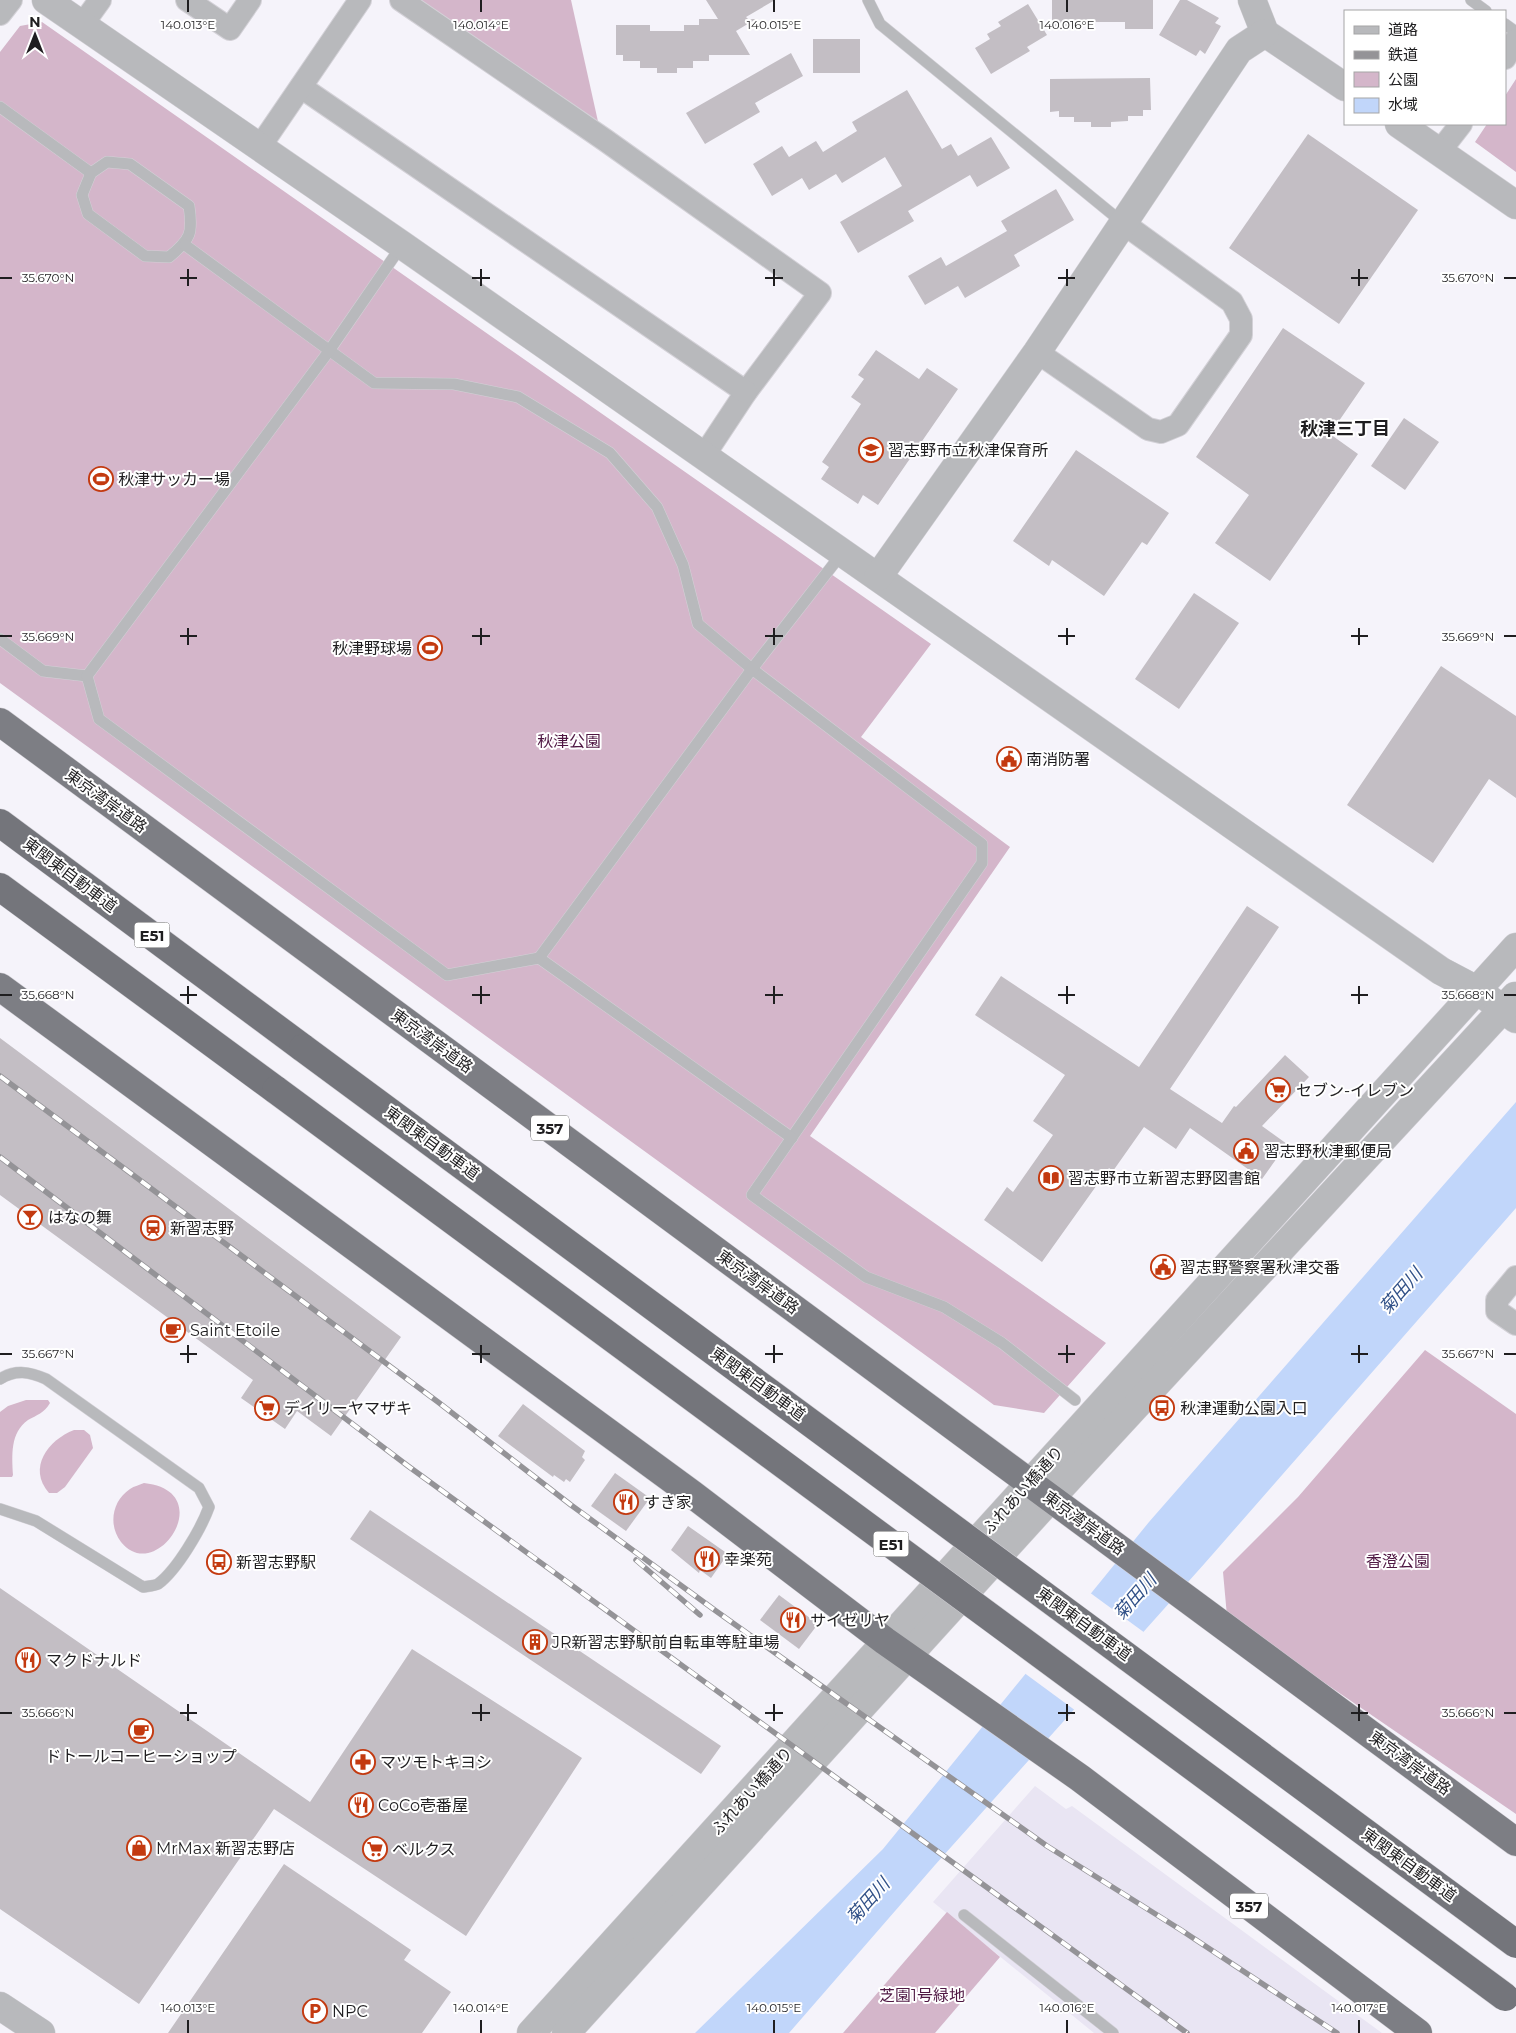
<svg xmlns="http://www.w3.org/2000/svg" width="1516" height="2033" font-family="Montserrat,'Noto Sans JP',sans-serif">
<style>
.built{fill:#e9e5f3}
.green{fill:#d4b6ca}
.water{fill:#c1d6fa}
.pier{fill:#f5f3fa}
.building{fill:#c3bec4}
.lines{fill:none;stroke-linecap:round;stroke-linejoin:round}
.service-casing{stroke:#d3d1d7;stroke-width:12}
.minor-casing{stroke:#d3d1d7;stroke-width:24}
.tertiary-casing{stroke:#d3d1d7;stroke-width:29}
.trunk-casing{stroke:#d3d1d7;stroke-width:29}
.motorway-casing{stroke:#d3d1d7;stroke-width:29}
.service{stroke:#b8b9bc;stroke-width:11}
.minor{stroke:#b8b9bc;stroke-width:22}
.tertiary{stroke:#b8b9bc;stroke-width:28}
.trunk{stroke:#7d7e84;stroke-width:28}
.motorway{stroke:#74757b;stroke-width:28}
.rail-casing{stroke:#949397;stroke-width:5.5}
.rail{stroke:#fff;stroke-width:4;stroke-dasharray:11;stroke-linecap:butt}
.motorway-bridge-casing{stroke:#d3d1d7;stroke-width:29;stroke-linecap:butt}
.motorway-bridge{stroke:#74757b;stroke-width:28}
.ticks{fill:none;stroke:#1f1e20;stroke-width:2}
.labels{text-anchor:middle;dominant-baseline:central;stroke-width:4;stroke-linejoin:round;paint-order:stroke}
.shield{fill:#fff;stroke:#626263;stroke-width:1}
.shield-label{font-size:15px;font-weight:bold;fill:#1f1e20}
.poi-label{font-size:16px;fill:#1f1e20;stroke:#fff;text-anchor:start}
.park-label{font-size:16px;fill:#4f1843;stroke:#fff}
.street-label{font-size:16px;fill:#1f1e20;stroke:#fff}
.neighbourhood-label{font-size:18px;font-weight:bold;fill:#1f1e20;stroke:#fff}
.water-label{font-size:18px;font-style:italic;fill:#315188;stroke:#fff}
.ticks-label{font-size:12px;text-anchor:middle;fill:#1f1e20;stroke:#fff;stroke-width:4;stroke-linejoin:round;paint-order:stroke}
</style>
<rect width="100%" height="100%" fill="#f5f3fa"/>
<polygon class="built" points="1035,1786 1066,1809 1072,1806 1382,2033 1094,2033 933,1902"/>
<g class="green">
<polygon points="419,0 571,0 599,126"/>
<polygon points="42,22 931,644 861,737 1010,847 810,1136 1106,1343 1044,1413 994,1405 0,683 0,52 20,26"/>
<polygon points="1516,79 1516,172 1475,142 1487,124 1505,124 1505,96"/>
<polygon points="1425,1350 1516,1414 1516,1814 1227,1616 1223,1572 1298,1497"/>
<path d="M26,1400h22l2,3c-6,10 -13,12 -22,17 -18,13 -16,35 -15,55l-1,2h-12v-65l8,-6z"/>
<path d="M74,1430h10l6,5 3,13 -28,39 -8,6h-8c-22,-25 -1,-53 25,-63z"/>
<path d="M144,1483c76,8 12,103 -23,59 -13,-17 -9,-41 9,-53 4,-3 10,-4 14,-6z"/>
<polygon points="947,1912 1000,1957 935,2033 843,2033"/>
</g>
<polygon class="water" points="1516,1102 1516,1208 1205,1563 935,1865 789,2033 695,2033 883,1849 1149,1522"/>
<polygon class="pier" points="1089,1592 1145,1633 1076,1711 1023,1672"/>
<g class="building">
<polygon points="706,0 775,0 746,17 748,19 756,19 736,31 750,55 709,55 709,61 693,61 693,68 677,68 677,73 657,73 657,68 640,68 640,61 623,61 623,55 616,55 616,25 650,25 650,31 684,31 684,25 699,25 699,19 718,19"/>
<polygon points="1052,0 1153,0 1153,29 1125,29 1125,22 1079,22 1079,29 1052,29"/>
<polygon points="1180,0 1187,0 1219,18 1215,23 1221,26 1205,54 1200,50 1196,56 1159,35"/>
<polygon points="1028,4 1047,35 1027,47 1030,51 991,74 975,48 990,39 987,34 1001,26 998,22"/>
<rect x="813" y="39" width="47" height="34"/>
<polygon points="791,53 803,76 755,103 760,112 705,144 686,113"/>
<polygon points="1150,78 1151,110 1143,110 1143,116 1128,116 1128,121 1111,122 1111,127 1091,127 1091,122 1074,122 1074,117 1059,117 1059,111 1050,112 1050,79"/>
<polygon points="907,90 942,149 951,144 958,156 991,137 1010,168 977,187 970,175 908,211 914,221 858,253 840,222 902,186 885,157 842,183 836,174 809,190 802,178 772,196 753,164 782,146 789,157 816,141 823,152 857,131 852,122"/>
<polygon points="1308,134 1418,210 1339,324 1229,248"/>
<polygon points="1056,189 1074,220 1014,255 1020,266 965,298 958,286 925,305 908,276 941,257 946,266 1007,231 1001,221"/>
<polygon points="1283,328 1365,383 1330,434 1358,454 1270,581 1215,543 1249,495 1196,457"/>
<polygon points="876,350 919,379 927,368 958,389 878,505 863,495 858,504 821,479 829,467 822,462 861,404 851,397 864,379 858,375"/>
<polygon points="1404,418 1439,442 1405,490 1371,466"/>
<polygon points="1076,450 1169,513 1147,545 1142,542 1104,596 1052,560 1049,566 1013,541"/>
<polygon points="1194,593 1239,623 1179,709 1135,679"/>
<polygon points="1441,666 1516,716 1516,798 1489,779 1433,863 1347,805"/>
<polygon points="1247,906 1279,927 1170,1089 1222,1123 1234,1106 1236,1107 1285,1055 1309,1077 1262,1126 1287,1144 1262,1179 1190,1128 1176,1149 1144,1127 1113,1171 1109,1168 1042,1262 984,1220 1007,1187 1013,1192 1053,1135 1033,1121 1065,1075 975,1015 1001,976 1139,1067"/>
<polygon points="0,1038 401,1337 331,1436 297,1411 285,1429 241,1398 253,1380 0,1195"/>
<polygon points="523,1404 585,1451 582,1457 585,1460 570,1482 566,1479 564,1482 554,1475 553,1477 498,1436"/>
<polygon points="615,1473 650,1498 626,1531 591,1506"/>
<polygon points="370,1510 721,1746 701,1774 350,1539"/>
<polygon points="688,1526 728,1554 711,1578 700,1570 699,1573 671,1550"/>
<polygon points="0,1588 310,1802 412,1649 582,1758 466,1936 274,1809 139,2004 0,1909"/>
<polygon points="779,1595 818,1624 799,1649 760,1620"/>
<polygon points="284,1864 411,1950 404,1960 451,1992 422,2033 168,2033"/>
</g>
<g class="lines">
<defs>
<g id="service">
<polyline points="868,0 880,24 1123,223"/>
<polyline points="1471,0 1486,11"/>
<polyline points="1505,24 1516,32"/>
<polyline points="0,107 91,173"/>
<path d="M107,162l23,2 59,42c4,27 2,33 -20,51l-24,-1 -57,-42 -6,-19 9,-22z"/>
<polyline points="185,245 374,383 454,384 518,397 610,453 657,507 683,565 698,624 752,669 982,844 982,863 752,1195 866,1277 944,1307 1002,1343 1075,1400"/>
<polyline points="0,639 43,671 87,676"/>
<polyline points="87,676 99,719 447,975 539,958 752,669 843,552"/>
<polyline points="87,676 329,351 402,245"/>
<polyline points="539,958 792,1138"/>
<path d="M0,1379c16,-10 30,-7 46,0l153,109 10,19c-8,22 -32,63 -51,77 -4,2 -10,2 -15,3l-107,-66 -36,-12"/>
<polyline points="964,1915 1113,2033"/>
</g>
<g id="minor">
<polyline points="187,0 230,29 250,0"/>
<polyline points="401,0 605,140 820,293 746,392 703,457"/>
<polyline points="0,14 11,0"/>
<polyline points="82,25 100,0"/>
<polyline points="1505,58 1516,40"/>
<polyline points="301,87 746,392"/>
<polyline points="259,148 360,0"/>
<polyline points="1440,151 1461,124"/>
<polyline points="1037,352 1148,429 1161,432 1178,425 1241,335 1241,319 1232,302 1123,223"/>
<polyline points="1516,1277 1497,1300 1497,1311 1516,1324"/>
</g>
<g id="tertiary">
<polyline points="46,0 402,245 1441,971 1477,990 1516,1019"/>
<polyline points="1252,0 1265,33 1345,87"/>
<polyline points="1399,124 1516,205"/>
<polyline points="878,577 1037,352 1239,50 1265,33"/>
<polyline points="0,2006 41,2033"/>
<polyline points="531,2033 1516,947"/>
<polyline points="566,2033 1050,1499 1515,996"/>
</g>
<g id="trunk">
<polyline points="0,722 1516,1842"/>
<polyline points="0,987 692,1494 885,1641 1080,1778 1418,2033"/>
</g>
<g id="motorway">
<polyline points="0,823 303,1048"/>
<polyline points="0,887 276,1090"/>
</g>
</defs>
<use href="#service" class="service-casing"/>
<use href="#minor" class="minor-casing"/>
<use href="#tertiary" class="tertiary-casing"/>
<use href="#trunk" class="trunk-casing"/>
<use href="#motorway" class="motorway-casing"/>
<use href="#service" class="service"/>
<use href="#minor" class="minor"/>
<use href="#tertiary" class="tertiary"/>
<use href="#trunk" class="trunk"/>
<use href="#motorway" class="motorway"/>
<defs>
<g id="rail">
<polyline points="0,1076 438,1402 571,1505 716,1611 1047,1846 1181,1930 1337,2033"/>
<polyline points="0,1157 408,1466 1187,2033"/>
<polyline points="636,1560 700,1615"/>
</g>
</defs>
<use href="#rail" class="rail-casing"/>
<use href="#rail" class="rail"/>
<defs>
<g id="motorway-bridge">
<polyline points="303,1048 1516,1944"/>
<polyline points="276,1090 1505,1997"/>
</g>
</defs>
<use href="#motorway-bridge" class="motorway-bridge-casing"/>
<use href="#motorway-bridge" class="motorway-bridge"/>
</g>
<path class="ticks" d="M188,0v12M481,0v12M774,0v12M1067,0v12M188,269v17M481,269v17M774,269v17M1067,269v17M1359,269v17M0,278h12M180,278h17M472,278h18M765,278h18M1058,278h17M1351,278h17M1504,278h12M188,628v17M481,628v17M774,628v17M1067,628v17M1359,628v17M0,636h12M180,636h17M472,636h18M765,636h18M1058,636h17M1351,636h17M1504,636h12M188,986v18M481,986v18M774,986v18M1067,986v18M1359,986v18M0,995h12M180,995h17M472,995h18M765,995h18M1058,995h17M1351,995h17M1504,995h12M188,1345v18M481,1345v18M774,1345v18M1067,1345v18M1359,1345v18M0,1354h12M180,1354h17M472,1354h18M765,1354h18M1058,1354h17M1351,1354h17M1504,1354h12M188,1704v17M481,1704v17M774,1704v17M1067,1704v17M1359,1704v17M0,1713h12M180,1713h17M472,1713h18M765,1713h18M1058,1713h17M1351,1713h17M1504,1713h12M188,2020v13M481,2020v13M774,2020v13M1067,2020v13M1359,2020v13"/>
<defs>
<symbol id="school-ring" viewBox="-11 -11 22 22"><circle r="9.5" fill="#fff" stroke="#c33a10" stroke-width="1.5"/><path d="M0-5L7-2L0 1L-7-2ZM-4 1L0 2.5L4 1V4Q0 6-4 4Z" fill="#c33a10"/></symbol>
<symbol id="stadium-ring" viewBox="-11 -11 22 22"><circle r="9.5" fill="#fff" stroke="#c33a10" stroke-width="1.5"/><path d="M0-5a6.5 5 0 1 0 0 10a6.5 5 0 1 0 0-10ZM-3.5-1.8h7v3.6h-7Z" fill="#c33a10"/></symbol>
<symbol id="civic-ring" viewBox="-11 -11 22 22"><circle r="9.5" fill="#fff" stroke="#c33a10" stroke-width="1.5"/><path d="M-.6-6.5H3V-4.5H.6V-3L4-1V1h2V6H-6V1h2V-1L-.6-3ZM-1.2 2.5V6h2.4V2.5Z" fill="#c33a10"/></symbol>
<symbol id="supermarket-ring" viewBox="-11 -11 22 22"><circle r="9.5" fill="#fff" stroke="#c33a10" stroke-width="1.5"/><path d="M-6-5.5h2.5l.6 2H6L4.5 2H-2.5L-4.4-4H-6ZM-1.5 3.2a1.3 1.3 0 1 0 .1 0ZM3 3.2a1.3 1.3 0 1 0 .1 0Z" fill="#c33a10"/></symbol>
<symbol id="library-ring" viewBox="-11 -11 22 22"><circle r="9.5" fill="#fff" stroke="#c33a10" stroke-width="1.5"/><path d="M-6-4Q-3-5.5-.7-3.5V5Q-3 3-6 4ZM6-4Q3-5.5 .7-3.5V5Q3 3 6 4Z" fill="#c33a10"/></symbol>
<symbol id="bar-ring" viewBox="-11 -11 22 22"><circle r="9.5" fill="#fff" stroke="#c33a10" stroke-width="1.5"/><path d="M-6-5H6L.8 .8V4.5H3.5V6h-7V4.5H-.8V.8Z" fill="#c33a10"/></symbol>
<symbol id="station-ring" viewBox="-11 -11 22 22"><circle r="9.5" fill="#fff" stroke="#c33a10" stroke-width="1.5"/><path d="M-3-6H3Q5-6 5-4V2Q5 4 3 4L4.5 6H3L1.5 4h-3L-3 6H-4.5L-3 4Q-5 4-5 2V-4Q-5-6-3-6ZM-3.5-4v3h7v-3ZM-3.5 1v1.5H-2V1ZM2 1v1.5H3.5V1Z" fill="#c33a10"/></symbol>
<symbol id="cafe-ring" viewBox="-11 -11 22 22"><circle r="9.5" fill="#fff" stroke="#c33a10" stroke-width="1.5"/><path d="M-5.5-4.5H6V0H3Q3 3.5 0 3.5H-2.5Q-5.5 3.5-5.5 0ZM3-3.2v2h1.7v-2ZM-6 4.5H4V6H-6Z" fill="#c33a10"/></symbol>
<symbol id="bus-ring" viewBox="-11 -11 22 22"><circle r="9.5" fill="#fff" stroke="#c33a10" stroke-width="1.5"/><path d="M-5-6H5V4H4V6H2V4H-2V6H-4V4H-5ZM-3.5-4V0h7V-4ZM-3.5 1.2v1.5H-2V1.2ZM2 1.2v1.5H3.5V1.2Z" fill="#c33a10"/></symbol>
<symbol id="restaurant-ring" viewBox="-11 -11 22 22"><circle r="9.5" fill="#fff" stroke="#c33a10" stroke-width="1.5"/><path d="M-5-6h1v4h1v-4h1v4h1v-4h1v5L-1.5 .5V6h-2V.5L-5-1ZM5-6V6H3V1.5H1.5Q1.5-4 5-6Z" fill="#c33a10"/></symbol>
<symbol id="building-ring" viewBox="-11 -11 22 22"><circle r="9.5" fill="#fff" stroke="#c33a10" stroke-width="1.5"/><path d="M-4-6H4V6H1V3H-1V6H-4ZM-2.5-4.3h1.7v1.8h-1.7ZM.8-4.3h1.7v1.8H.8ZM-2.5-1h1.7V.8h-1.7ZM.8-1h1.7V.8H.8Z" fill="#c33a10"/></symbol>
<symbol id="pharmacy-ring" viewBox="-11 -11 22 22"><circle r="9.5" fill="#fff" stroke="#c33a10" stroke-width="1.5"/><path d="M-2-6h4v4h4v4h-4v4h-4v-4h-4v-4h4Z" fill="#c33a10"/></symbol>
<symbol id="shop-ring" viewBox="-11 -11 22 22"><circle r="9.5" fill="#fff" stroke="#c33a10" stroke-width="1.5"/><path d="M-5-2.5h2.3a2.7 3.5 0 0 1 5.4 0H5L5.5 6h-11ZM-1.5-2.5h3a1.5 2.3 0 0 0-3 0Z" fill="#c33a10"/></symbol>
<symbol id="parking-ring" viewBox="-11 -11 22 22"><circle r="9.5" fill="#fff" stroke="#c33a10" stroke-width="1.5"/><path d="M-3.5-5.5H1a3.5 3.5 0 0 1 0 7H-1V5.5H-3.5ZM-1-3.4V-.6H.8a1.4 1.4 0 0 0 0-2.8Z" fill="#c33a10"/></symbol>
</defs>
<g fill-rule="evenodd">
<use href="#school-ring" x="857" y="436" width="28" height="28"/>
<use href="#stadium-ring" x="87" y="465" width="28" height="28"/>
<use href="#stadium-ring" x="416" y="634" width="28" height="28"/>
<use href="#civic-ring" x="995" y="745" width="28" height="28"/>
<use href="#supermarket-ring" x="1264" y="1076" width="28" height="28"/>
<use href="#civic-ring" x="1232" y="1137" width="28" height="28"/>
<use href="#library-ring" x="1037" y="1164" width="28" height="28"/>
<use href="#bar-ring" x="16" y="1203" width="28" height="28"/>
<use href="#station-ring" x="139" y="1214" width="28" height="28"/>
<use href="#civic-ring" x="1149" y="1253" width="28" height="28"/>
<use href="#cafe-ring" x="159" y="1316" width="28" height="28"/>
<use href="#supermarket-ring" x="253" y="1394" width="28" height="28"/>
<use href="#bus-ring" x="1148" y="1394" width="28" height="28"/>
<use href="#restaurant-ring" x="612" y="1488" width="28" height="28"/>
<use href="#restaurant-ring" x="693" y="1545" width="28" height="28"/>
<use href="#bus-ring" x="205" y="1548" width="28" height="28"/>
<use href="#restaurant-ring" x="779" y="1606" width="28" height="28"/>
<use href="#building-ring" x="521" y="1628" width="28" height="28"/>
<use href="#restaurant-ring" x="14" y="1646" width="28" height="28"/>
<use href="#cafe-ring" x="127" y="1717" width="28" height="28"/>
<use href="#pharmacy-ring" x="349" y="1748" width="28" height="28"/>
<use href="#restaurant-ring" x="347" y="1791" width="28" height="28"/>
<use href="#shop-ring" x="125" y="1834" width="28" height="28"/>
<use href="#supermarket-ring" x="361" y="1835" width="28" height="28"/>
<use href="#parking-ring" x="301" y="1997" width="28" height="28"/>
</g>
<g class="labels">
<g class="shield">
<rect x="134.5" y="922.5" width="35" height="25" rx="4"/>
<rect x="531" y="1115.5" width="38" height="25" rx="4"/>
<rect x="873.5" y="1531.5" width="35" height="25" rx="4"/>
<rect x="1230" y="1893.5" width="38" height="25" rx="4"/>
</g>
<g class="shield-label">
<text x="152" y="935">E51</text>
<text x="550" y="1128">357</text>
<text x="891" y="1544">E51</text>
<text x="1249" y="1906">357</text>
</g>
<g class="poi-label">
<text x="888" y="450">習志野市立秋津保育所</text>
<text x="118" y="479">秋津サッカー場</text>
<text x="412" y="648" text-anchor="end">秋津野球場</text>
<text x="1026" y="759">南消防署</text>
<text x="1296" y="1090">セブン-イレブン</text>
<text x="1264" y="1151">習志野秋津郵便局</text>
<text x="1068" y="1178">習志野市立新習志野図書館</text>
<text x="48" y="1217">はなの舞</text>
<text x="170" y="1228">新習志野</text>
<text x="1180" y="1267">習志野警察署秋津交番</text>
<text x="190" y="1330">Saint Etoile</text>
<text x="284" y="1408">デイリーヤマザキ</text>
<text x="1180" y="1408">秋津運動公園入口</text>
<text x="644" y="1502">すき家</text>
<text x="724" y="1559">幸楽苑</text>
<text x="236" y="1562">新習志野駅</text>
<text x="810" y="1620">サイゼリヤ</text>
<text x="552" y="1642">JR新習志野駅前自転車等駐車場</text>
<text x="46" y="1660">マクドナルド</text>
<text x="141" y="1756" text-anchor="middle">ドトールコーヒーショップ</text>
<text x="380" y="1762">マツモトキヨシ</text>
<text x="378" y="1805">CoCo壱番屋</text>
<text x="156" y="1848">MrMax 新習志野店</text>
<text x="392" y="1849">ベルクス</text>
<text x="332" y="2011">NPC</text>
</g>
<g class="park-label">
<text x="569" y="741">秋津公園</text>
<text x="1398" y="1561">香澄公園</text>
<text x="922" y="1995">芝園1号緑地</text>
</g>
<g class="street-label">
<text transform="translate(106 801) rotate(36)">東京湾岸道路</text>
<text transform="translate(70 875) rotate(37)">東関東自動車道</text>
<text transform="translate(432 1041) rotate(36)">東京湾岸道路</text>
<text transform="translate(432 1143) rotate(36)">東関東自動車道</text>
<text transform="translate(758 1282) rotate(36)">東京湾岸道路</text>
<text transform="translate(758 1384) rotate(36)">東関東自動車道</text>
<text transform="translate(1023 1490) rotate(-48)">ふれあい橋通り</text>
<text transform="translate(1084 1523) rotate(36)">東京湾岸道路</text>
<text transform="translate(1084 1624) rotate(36)">東関東自動車道</text>
<text transform="translate(1410 1763) rotate(36)">東京湾岸道路</text>
<text transform="translate(752 1791) rotate(-48)">ふれあい橋通り</text>
<text transform="translate(1409 1865) rotate(36)">東関東自動車道</text>
</g>
<g class="neighbourhood-label">
<text x="1345" y="429">秋津三丁目</text>
</g>
<g class="water-label">
<text transform="translate(1401 1291) rotate(-49)">菊田川</text>
<text transform="translate(1135 1597) rotate(-49)">菊田川</text>
<text transform="translate(868 1901) rotate(-48)">菊田川</text>
</g>
</g>
<g class="ticks-label">
<text x="188" y="29">140.013°E</text>
<text x="481" y="29">140.014°E</text>
<text x="774" y="29">140.015°E</text>
<text x="1067" y="29">140.016°E</text>
<text x="48" y="282">35.670°N</text>
<text x="1468" y="282">35.670°N</text>
<text x="48" y="641">35.669°N</text>
<text x="1468" y="641">35.669°N</text>
<text x="48" y="999">35.668°N</text>
<text x="1468" y="999">35.668°N</text>
<text x="48" y="1358">35.667°N</text>
<text x="1468" y="1358">35.667°N</text>
<text x="48" y="1717">35.666°N</text>
<text x="1468" y="1717">35.666°N</text>
<text x="188" y="2012">140.013°E</text>
<text x="481" y="2012">140.014°E</text>
<text x="774" y="2012">140.015°E</text>
<text x="1067" y="2012">140.016°E</text>
<text x="1359" y="2012">140.017°E</text>
</g>
<rect x="1344" y="10" width="162" height="115" fill="#ffffff" stroke="#a5a5a6"/>
<rect x="1354" y="26" width="25" height="8" fill="#b8b9bc" stroke="#a5a5a6"/>
<text x="1388" y="35" font-size="15" fill="#1f1e20">道路</text>
<rect x="1354" y="51" width="25" height="8" fill="#949397" stroke="#a5a5a6"/>
<text x="1388" y="60" font-size="15" fill="#1f1e20">鉄道</text>
<rect x="1354" y="72" width="25" height="15" fill="#d4b6ca" stroke="#a5a5a6"/>
<text x="1388" y="85" font-size="15" fill="#1f1e20">公園</text>
<rect x="1354" y="98" width="25" height="15" fill="#c1d6fa" stroke="#a5a5a6"/>
<text x="1388" y="110" font-size="15" fill="#1f1e20">水域</text>
<g transform="translate(35 35)" stroke="#ffffff" stroke-width="4" paint-order="stroke">
<path d="M0-4L9 19L0 12L-9 19Z" fill="#1f1e20"/>
<text y="-8" font-size="14" font-weight="bold" text-anchor="middle" fill="#1f1e20">N</text>
</g>
</svg>
